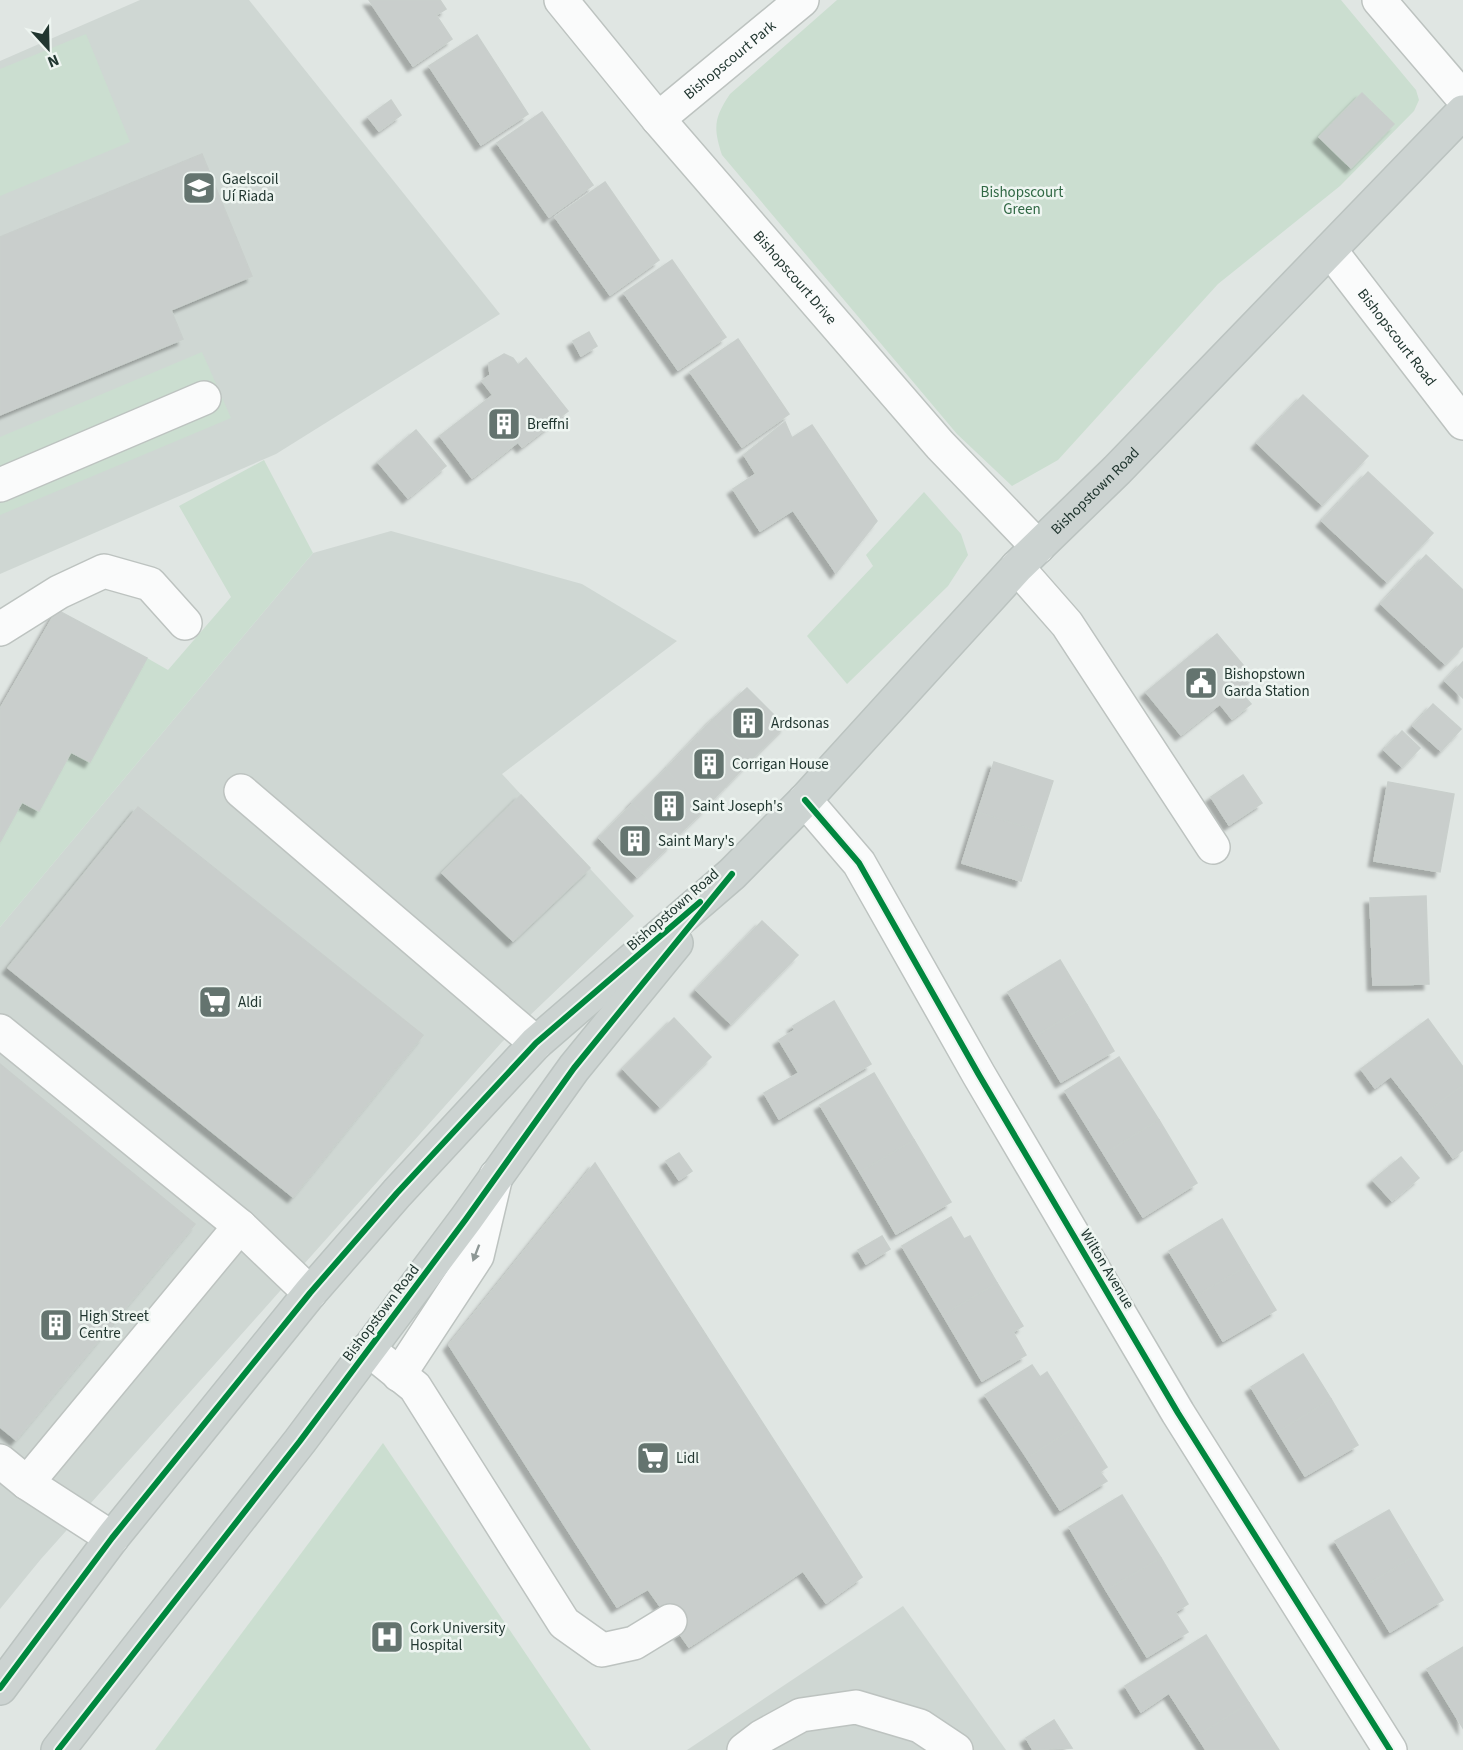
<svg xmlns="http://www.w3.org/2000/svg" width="1463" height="1750" font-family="'Source Sans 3',sans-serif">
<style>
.built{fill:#cfd7d3}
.green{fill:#cbded0}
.building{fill:#c9cecc;stroke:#c9cfcc;stroke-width:1.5;filter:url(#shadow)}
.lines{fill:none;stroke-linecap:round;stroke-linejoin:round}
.minor-casing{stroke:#bdc3c0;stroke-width:36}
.major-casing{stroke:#bbc3c0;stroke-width:36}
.minor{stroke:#fafbfb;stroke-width:33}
.major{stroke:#ccd3d1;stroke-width:33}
.cycleway-casing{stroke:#eef5f1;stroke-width:10}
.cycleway{stroke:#00873e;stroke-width:6}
.oneway{fill:#8e9896}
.labels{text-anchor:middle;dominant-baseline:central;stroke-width:5;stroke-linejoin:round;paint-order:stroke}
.street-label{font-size:15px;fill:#213630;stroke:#eef5f1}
.poi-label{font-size:15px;fill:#213630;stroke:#eef5f1;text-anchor:start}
.park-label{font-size:15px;fill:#306844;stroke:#eef5f1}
</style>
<defs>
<filter id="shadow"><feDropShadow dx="-5.5" dy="5.5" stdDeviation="1.5" flood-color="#0004"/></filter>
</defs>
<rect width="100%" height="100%" fill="#e0e6e3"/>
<g class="built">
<polygon points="140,0 249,0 500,314 276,454 0,574 0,61"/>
<polygon points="391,531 582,584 677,641 502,774 634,916 502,1042 41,1559 0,1609 0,927 313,553"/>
<polygon points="903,1606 1006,1750 687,1750"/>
</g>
<g class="green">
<path d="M837,0h504l75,90 3,10 -5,11 -74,75 -122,98 -160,176 -46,26 -55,-52 -235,-279c-9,-28 -8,-37 8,-61z"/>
<polygon points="86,34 130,142 0,196 0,69"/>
<polygon points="202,352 231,418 0,515 0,437"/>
<polygon points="264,460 313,553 0,927 0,842 22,802 39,811 71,752 90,762 147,658 168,670 231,597 179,506"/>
<polygon points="924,492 961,534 968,555 948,586 847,684 807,636 873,566 866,555"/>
<polygon points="383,1443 591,1750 155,1750"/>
</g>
<g class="building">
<polygon points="369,0 440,0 446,9 436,15 452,39 413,66"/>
<polygon points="477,35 528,114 481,145 429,66"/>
<polygon points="1362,93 1394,124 1351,168 1319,137"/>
<polygon points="391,100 401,115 379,131 368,117"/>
<polygon points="542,112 593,185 549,217 497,143"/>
<polygon points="202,154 252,276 171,310 183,339 0,415 0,237"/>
<polygon points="605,182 659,260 610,295 555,217"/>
<polygon points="672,260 726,337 678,370 624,293"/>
<polygon points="589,332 597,346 581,356 573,341"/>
<polygon points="738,339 789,414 742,447 690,372"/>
<polygon points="504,354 513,358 518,365 526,358 568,411 522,447 518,442 472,478 440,436 493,395 482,381 490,375 489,363"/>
<polygon points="1303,395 1368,456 1322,505 1257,443"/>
<polygon points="785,422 792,438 812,425 877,521 836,573 793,510 760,531 733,489 756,474 744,455"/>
<polygon points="416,430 446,466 408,498 378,462"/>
<polygon points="1368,472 1433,533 1387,582 1322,521"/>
<polygon points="1426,555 1463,590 1463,646 1445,664 1381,604"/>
<polygon points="57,610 147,658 90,762 71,752 39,811 22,802 0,842 0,709"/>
<polygon points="1217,634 1253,677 1238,689 1251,704 1232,719 1220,704 1181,735 1146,692"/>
<polygon points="1463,662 1463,698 1445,681"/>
<polygon points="747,688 785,726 751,760 712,720"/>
<polygon points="1433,704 1461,729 1441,751 1413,726"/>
<polygon points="712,720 751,760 705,808 666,769"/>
<polygon points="1402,731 1420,748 1402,767 1384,750"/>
<polygon points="994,762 1053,781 1037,831 978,812"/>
<polygon points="666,769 705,809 671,842 632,803"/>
<polygon points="1243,775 1262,803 1229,825 1211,797"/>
<polygon points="1388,782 1454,794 1440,872 1374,861"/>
<polygon points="521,795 590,868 513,941 442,873"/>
<polygon points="632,804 671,844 637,877 599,838"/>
<polygon points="138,807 423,1035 293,1197 8,968"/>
<polygon points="978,812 1037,831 1021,881 962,863"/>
<polygon points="1426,896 1429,984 1373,985 1370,898"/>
<polygon points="762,921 798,955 731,1024 696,990"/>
<polygon points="1060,960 1087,1005 1034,1037 1008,992"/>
<polygon points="834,1001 871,1064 779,1119 764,1093 799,1073 779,1040 795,1030 793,1026"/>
<polygon points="1087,1005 1114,1051 1061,1082 1034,1037"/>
<polygon points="674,1018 711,1057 660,1107 623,1069"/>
<polygon points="1428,1019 1463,1067 1463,1085 1422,1116 1391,1076 1375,1088 1361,1069"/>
<polygon points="1119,1057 1159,1120 1104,1154 1065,1091"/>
<polygon points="0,1064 195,1224 16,1440 0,1427"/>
<polygon points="874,1073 914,1140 860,1172 820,1105"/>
<polygon points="1463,1085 1463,1150 1453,1158 1422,1116"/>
<polygon points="1159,1120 1197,1183 1143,1217 1104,1154"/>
<polygon points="914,1140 951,1202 896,1234 860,1172"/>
<polygon points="679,1153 692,1171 679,1180 666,1161"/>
<polygon points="1401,1157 1419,1178 1392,1201 1373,1180"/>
<polygon points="595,1163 862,1577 826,1603 803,1571 689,1647 648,1589 617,1607 449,1345"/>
<polygon points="951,1217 964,1239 970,1236 997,1283 943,1315 902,1246"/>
<polygon points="1222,1219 1249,1265 1196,1296 1169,1251"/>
<polygon points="882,1236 890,1249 866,1264 858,1250"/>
<polygon points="1249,1265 1276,1310 1223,1341 1196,1296"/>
<polygon points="997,1283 1023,1326 1013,1332 1026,1355 982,1381 943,1315"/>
<polygon points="1303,1354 1331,1399 1278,1432 1251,1387"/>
<polygon points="1032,1365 1040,1377 1047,1372 1080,1424 1027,1458 985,1395"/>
<polygon points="1331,1399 1358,1445 1305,1476 1278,1432"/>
<polygon points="1080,1424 1107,1467 1100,1472 1107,1481 1060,1510 1027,1458"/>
<polygon points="1122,1495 1161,1558 1106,1590 1069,1527"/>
<polygon points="1389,1510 1416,1555 1363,1587 1335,1541"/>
<polygon points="1416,1555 1443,1600 1390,1632 1363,1587"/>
<polygon points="1161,1558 1188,1604 1175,1612 1188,1632 1147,1657 1106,1590"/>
<polygon points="1206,1635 1249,1703 1197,1736 1169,1693 1141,1712 1125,1686"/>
<polygon points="1463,1647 1463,1728 1427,1669"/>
<polygon points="1249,1703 1279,1750 1206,1750 1197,1736"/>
<polygon points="1054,1720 1072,1748 1033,1750 1026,1738"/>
</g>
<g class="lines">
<defs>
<g id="minor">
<path id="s1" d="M561,0l97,119 282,326 98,102"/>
<polyline points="1379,0 1463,98"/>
<path id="s2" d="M658,119l144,-119"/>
<path id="s3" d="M1330,250l133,173"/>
<polyline points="0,485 204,398"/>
<polyline points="1017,567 1067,624 1213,847"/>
<polyline points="0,629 59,592 104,571 150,584 185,623"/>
<polyline points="241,791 536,1043"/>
<polyline points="805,800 859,863 979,1075 1178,1413 1390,1750"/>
<polyline points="0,1031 240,1226 310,1293"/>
<polyline points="368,1349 415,1387 564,1623 602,1650 634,1643 670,1621"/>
<polyline points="399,1375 477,1256 496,1176"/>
<polyline points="0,1461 27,1483 112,1538"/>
<polyline points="27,1483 240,1226"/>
<polyline points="744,1750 761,1737 801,1715 856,1707 920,1726 956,1750"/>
</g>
<g id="major">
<path id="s4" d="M0,1688l112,-150 198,-245 87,-100 139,-150 196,-169 73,-74 212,-233 100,-97 346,-358"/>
<polyline points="58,1750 300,1441 466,1219 574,1068 676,943"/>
</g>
</defs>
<use href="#minor" class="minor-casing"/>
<use href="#major" class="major-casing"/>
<use href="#minor" class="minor"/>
<use href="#major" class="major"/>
<defs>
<g id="cycleway">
<polyline points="805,800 859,863 979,1075 1178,1413 1390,1750"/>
<polyline points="0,1688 112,1538 310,1293 397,1193 536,1043 700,902"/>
<polyline points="58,1750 300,1441 466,1219 574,1068 732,874"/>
</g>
</defs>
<use href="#cycleway" class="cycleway-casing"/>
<use href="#cycleway" class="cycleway"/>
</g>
<defs><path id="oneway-solid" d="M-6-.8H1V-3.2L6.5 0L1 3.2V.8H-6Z" transform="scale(1.5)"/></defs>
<use class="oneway" href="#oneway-solid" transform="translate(476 1253) rotate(111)"/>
<defs>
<symbol id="school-square" viewBox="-11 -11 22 22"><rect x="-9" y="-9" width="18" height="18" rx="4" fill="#64746f" stroke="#eef5f1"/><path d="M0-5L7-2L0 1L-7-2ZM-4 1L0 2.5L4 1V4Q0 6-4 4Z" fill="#fff"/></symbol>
<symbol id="building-square" viewBox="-11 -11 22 22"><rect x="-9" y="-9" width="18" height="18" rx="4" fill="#64746f" stroke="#eef5f1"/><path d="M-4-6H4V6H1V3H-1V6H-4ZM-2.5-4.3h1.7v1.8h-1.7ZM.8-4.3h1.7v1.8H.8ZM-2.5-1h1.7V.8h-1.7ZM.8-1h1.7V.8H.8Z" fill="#fff"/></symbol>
<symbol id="civic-square" viewBox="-11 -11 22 22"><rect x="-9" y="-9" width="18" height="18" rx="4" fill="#64746f" stroke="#eef5f1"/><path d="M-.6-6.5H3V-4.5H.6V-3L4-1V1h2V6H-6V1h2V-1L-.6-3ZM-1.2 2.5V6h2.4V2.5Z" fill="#fff"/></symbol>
<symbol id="supermarket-square" viewBox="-11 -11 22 22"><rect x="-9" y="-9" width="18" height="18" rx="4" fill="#64746f" stroke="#eef5f1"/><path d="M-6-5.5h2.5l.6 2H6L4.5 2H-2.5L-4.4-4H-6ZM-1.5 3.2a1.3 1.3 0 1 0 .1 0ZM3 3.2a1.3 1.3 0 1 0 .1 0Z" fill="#fff"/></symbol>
<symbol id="hospital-square" viewBox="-11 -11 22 22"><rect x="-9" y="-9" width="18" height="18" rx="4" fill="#64746f" stroke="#eef5f1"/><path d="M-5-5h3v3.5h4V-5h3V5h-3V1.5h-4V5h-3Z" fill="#fff"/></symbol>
</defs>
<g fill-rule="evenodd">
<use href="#school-square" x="180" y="169" width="38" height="38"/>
<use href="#building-square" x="485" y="405" width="38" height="38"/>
<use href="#civic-square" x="1182" y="664" width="38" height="38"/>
<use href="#building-square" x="729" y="704" width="38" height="38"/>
<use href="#building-square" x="690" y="745" width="38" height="38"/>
<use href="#building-square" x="650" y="787" width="38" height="38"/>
<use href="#building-square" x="616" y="822" width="38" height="38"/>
<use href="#supermarket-square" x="196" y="983" width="38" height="38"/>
<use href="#building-square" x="37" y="1306" width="38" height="38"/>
<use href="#supermarket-square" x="634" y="1439" width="38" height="38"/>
<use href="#hospital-square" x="368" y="1618" width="38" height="38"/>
</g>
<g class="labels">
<g class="street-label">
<text stroke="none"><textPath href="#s2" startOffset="93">Bishopscourt Park</textPath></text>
<text stroke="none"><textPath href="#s1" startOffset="363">Bishopscourt Drive</textPath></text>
<text stroke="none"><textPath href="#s3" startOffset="110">Bishopscourt Road</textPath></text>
<text stroke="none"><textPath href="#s4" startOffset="1626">Bishopstown Road</textPath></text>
<text transform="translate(673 910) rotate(-41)">Bishopstown Road</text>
<text transform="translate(1107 1269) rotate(59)">Wilton Avenue</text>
<text transform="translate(381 1313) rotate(-53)">Bishopstown Road</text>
</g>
<g class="poi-label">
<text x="222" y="179">Gaelscoil<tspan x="222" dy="17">Uí Riada</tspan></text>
<text x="527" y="424">Breffni</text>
<text x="1224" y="674">Bishopstown<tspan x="1224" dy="17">Garda Station</tspan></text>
<text x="771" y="723">Ardsonas</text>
<text x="732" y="764">Corrigan House</text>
<text x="692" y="806">Saint Joseph's</text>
<text x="658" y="841">Saint Mary's</text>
<text x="238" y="1002">Aldi</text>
<text x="79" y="1316">High Street<tspan x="79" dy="17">Centre</tspan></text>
<text x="676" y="1458">Lidl</text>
<text x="410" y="1628">Cork University<tspan x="410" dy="17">Hospital</tspan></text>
</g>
<g class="park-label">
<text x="1022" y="192">Bishopscourt<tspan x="1022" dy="17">Green</tspan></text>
</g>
</g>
<g transform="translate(48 48) rotate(158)" stroke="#eef5f1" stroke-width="4.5" paint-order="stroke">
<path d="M0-4.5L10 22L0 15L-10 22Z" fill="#213630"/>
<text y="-9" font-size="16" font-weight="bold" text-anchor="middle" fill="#213630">N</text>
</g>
</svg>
